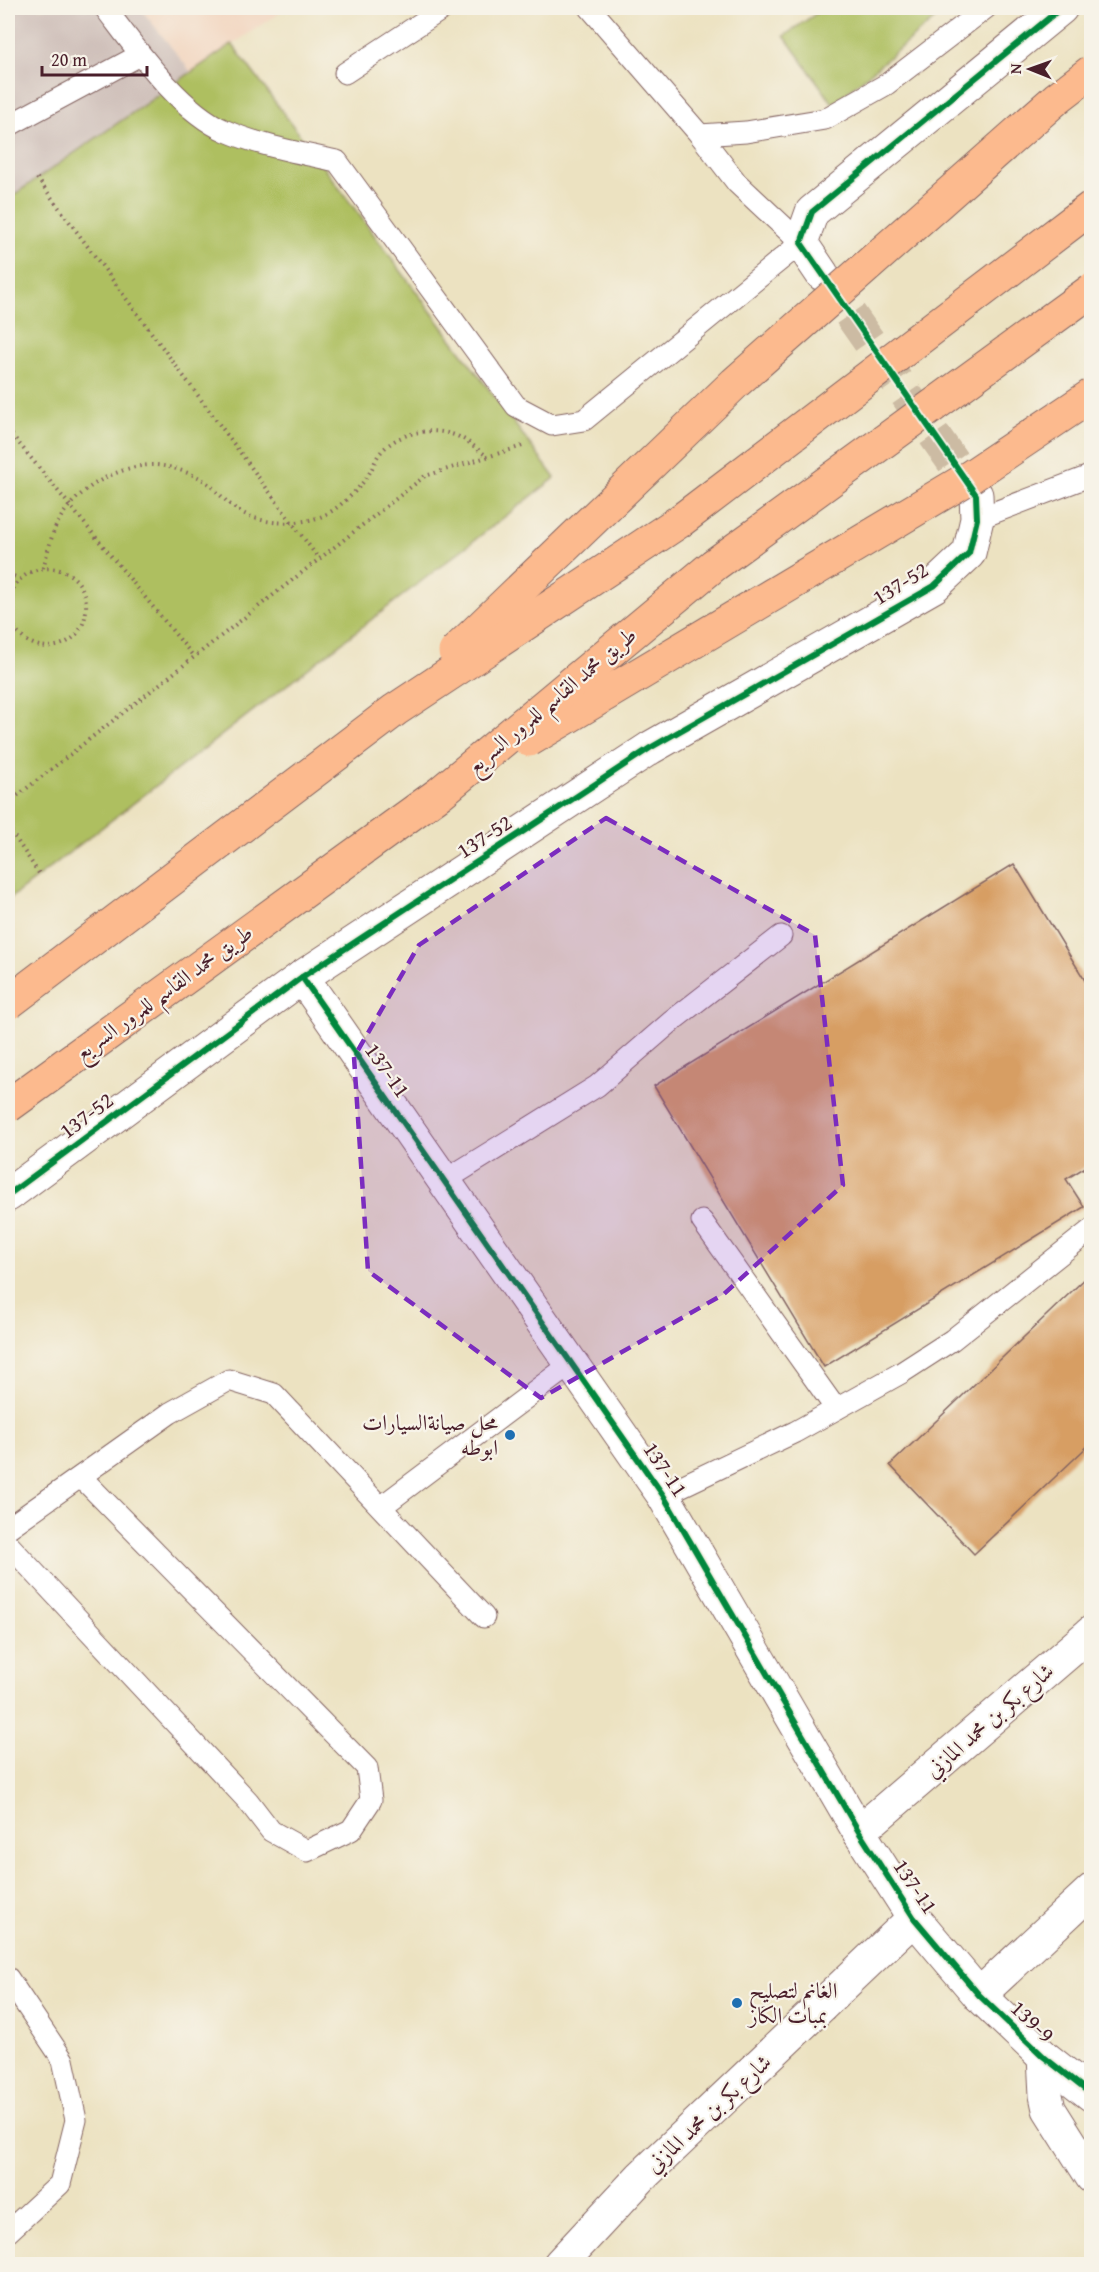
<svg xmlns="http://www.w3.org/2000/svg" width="1099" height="2272" font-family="'Gentium Book Plus',Amiri,serif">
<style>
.built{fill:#f2d4be}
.industrial{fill:#cfc0ba}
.green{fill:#aebf61;stroke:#7c6f46;stroke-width:1.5}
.building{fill:#d79e63}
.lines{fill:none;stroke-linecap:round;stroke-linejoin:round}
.minor-tunnel{stroke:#ccbba3;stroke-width:33;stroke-dasharray:33 16;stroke-linecap:butt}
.service-casing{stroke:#836360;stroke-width:23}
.minor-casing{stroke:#836360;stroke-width:35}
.path{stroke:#836360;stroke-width:4;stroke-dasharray:1.5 4.5;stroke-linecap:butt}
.service{stroke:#fff;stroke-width:21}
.minor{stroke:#fff;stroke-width:33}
.motorway-bridge-casing{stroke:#836360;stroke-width:35;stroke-linecap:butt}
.motorway-bridge{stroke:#fcba8e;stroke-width:33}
.cycleway-casing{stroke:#f7f3e8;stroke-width:10}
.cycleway{stroke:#00873e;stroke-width:6}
.marked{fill:#7b2cbf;fill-opacity:0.2;stroke:#7b2cbf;stroke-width:4.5;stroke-dasharray:12 8;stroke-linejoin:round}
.poi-dot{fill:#1f6fb2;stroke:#f7f3e8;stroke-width:2}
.labels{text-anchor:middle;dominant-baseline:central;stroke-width:4.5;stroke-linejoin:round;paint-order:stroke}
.street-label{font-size:22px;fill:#4a1f2b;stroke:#f7f3e8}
.poi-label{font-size:22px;fill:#4a1f2b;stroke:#f7f3e8;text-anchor:end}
</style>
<rect width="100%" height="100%" fill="#f7f3e8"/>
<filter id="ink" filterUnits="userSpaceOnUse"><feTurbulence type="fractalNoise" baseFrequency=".0167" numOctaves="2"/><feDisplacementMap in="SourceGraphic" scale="12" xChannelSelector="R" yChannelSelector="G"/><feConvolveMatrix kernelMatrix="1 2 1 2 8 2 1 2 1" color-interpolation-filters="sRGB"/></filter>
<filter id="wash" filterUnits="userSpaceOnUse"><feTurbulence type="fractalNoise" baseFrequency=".008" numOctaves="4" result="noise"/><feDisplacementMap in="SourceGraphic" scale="24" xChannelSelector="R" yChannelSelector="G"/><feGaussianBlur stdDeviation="1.35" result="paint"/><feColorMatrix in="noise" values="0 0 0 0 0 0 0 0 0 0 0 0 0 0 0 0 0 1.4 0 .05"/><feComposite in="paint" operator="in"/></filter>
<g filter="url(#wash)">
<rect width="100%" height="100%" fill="#ece2c1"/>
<polygon class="built" points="140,8 287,8 191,72"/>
<polygon class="industrial" points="8,8 140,8 191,72 8,199"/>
<g class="green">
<polygon points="824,8 948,8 833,104 784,36"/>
<polygon points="232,44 555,478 8,900 8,199"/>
</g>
<g id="blocks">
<g class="building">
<polygon points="1014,864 1092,992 1092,1163 1066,1179 1084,1207 824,1367 654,1086"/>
<polygon points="1092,1272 1092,1442 974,1554 890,1465"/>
</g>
</g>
</g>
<g filter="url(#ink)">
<use href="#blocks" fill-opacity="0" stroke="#836360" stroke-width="1.5"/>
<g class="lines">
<polyline class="minor-tunnel" points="822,274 976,495"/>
<defs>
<g id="service">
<path d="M105,8c30,39 74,103 121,123 35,15 74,22 111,30l179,245 36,19 32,-5 217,-177 -64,-60 -37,-48 -110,-127"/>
<polyline points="345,73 444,8"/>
<polyline points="8,126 140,55"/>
<polyline points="700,135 746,132 825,119 887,84 986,8"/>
<polyline points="977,519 1092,475"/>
<polyline points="444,1181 597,1086 672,1021 781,936"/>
<polyline points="702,1221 836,1409"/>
<polyline points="663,1495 795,1432 901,1373 952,1340 1092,1229"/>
<polyline points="381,1507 571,1364"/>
<polyline points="8,1528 170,1413 229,1380 274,1394 484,1617"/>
<polyline points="8,1544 248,1801 271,1831 307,1851 351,1830 371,1800 367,1768 81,1477"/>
<polyline points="8,1978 63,2060 76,2120 60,2184 8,2232"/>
</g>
<g id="minor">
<polyline points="822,274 801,243 812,212 1061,8"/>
<polyline points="302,977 663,1495 859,1832 914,1918 979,1995 1044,2057 1092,2095"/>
<polyline points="8,1195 302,977 650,748 934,586 969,553 977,519 976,495"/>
<polyline points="859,1832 1092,1632"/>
<polyline points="979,1995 1092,1890"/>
<polyline points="1044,2057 1046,2095 1049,2109 1092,2177"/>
<polyline points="560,2264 641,2177 914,1918"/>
</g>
</defs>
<use href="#service" class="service-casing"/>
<use href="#minor" class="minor-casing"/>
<g class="path">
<polyline points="37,178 319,559"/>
<polyline points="8,430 194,657"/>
<path d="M43,568c4,-13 7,-27 12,-40 16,-35 56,-60 94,-63 16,-1 35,6 49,12 14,7 25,23 38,32 24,16 57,17 84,8 17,-6 41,-29 50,-45 4,-6 6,-15 11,-20 18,-21 56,-27 80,-14 9,4 17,12 26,18"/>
<polyline points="8,574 19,578"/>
<path d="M8,600c14,-48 81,-39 78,10 -3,45 -64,51 -78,5"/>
<polyline points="8,803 425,476 526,445"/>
<polyline points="8,827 40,875"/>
</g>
<use href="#service" class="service"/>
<use href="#minor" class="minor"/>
<defs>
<g id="motorway-bridge">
<polyline points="455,652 735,383 1057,98 1092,71"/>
<polyline points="529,740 970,477 1092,395"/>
<polyline points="8,1003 395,710 680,521 1092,207"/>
<polyline points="8,1106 440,793 714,565 1092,290"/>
</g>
</defs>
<use href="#motorway-bridge" class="motorway-bridge-casing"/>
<use href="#motorway-bridge" class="motorway-bridge"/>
<defs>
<g id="cycleway">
<polyline points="302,977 663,1495 859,1832 914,1918 979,1995 1044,2057 1092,2095"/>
<polyline points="8,1195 302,977 650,748 934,586 969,553 977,519 976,495 801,243 812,212 1061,8"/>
</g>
</defs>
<use href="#cycleway" class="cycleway-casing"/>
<use href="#cycleway" class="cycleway"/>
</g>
</g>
<path class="marked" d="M606,818l209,117 28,250 -119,109 -183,104 -173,-127 -14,-214 65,-112z"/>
<g class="poi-dot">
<circle cx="510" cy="1435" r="6"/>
<circle cx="737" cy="2003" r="6"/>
</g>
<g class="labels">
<g class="street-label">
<text transform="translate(900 583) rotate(-32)">137-52</text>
<text transform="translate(551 700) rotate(-40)">طريق محمد القاسم للمرور السريع</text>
<text transform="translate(484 836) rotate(-33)">137-52</text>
<text transform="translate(163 992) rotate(-36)">طريق محمد القاسم للمرور السريع</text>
<text transform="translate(388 1070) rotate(55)">137-11</text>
<text transform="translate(86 1115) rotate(-37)">137-52</text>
<text transform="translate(666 1469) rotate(56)">137-11</text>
<text transform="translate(989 1720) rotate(-41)">شارع بكر بن محمد المازني</text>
<text transform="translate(916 1886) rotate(56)">137-11</text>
<text transform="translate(1033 2021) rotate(43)">139-9</text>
<text transform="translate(708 2113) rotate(-43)">شارع بكر بن محمد المازني</text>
</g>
<g class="poi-label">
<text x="498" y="1422">محل صيانةالسيارات<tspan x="498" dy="25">ابوطه</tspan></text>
<text x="749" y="1990" text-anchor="start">الغانم لتصليح<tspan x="749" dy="25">بمبات الكاز</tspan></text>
</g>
</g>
<rect width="1099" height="2272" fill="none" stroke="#f7f3e8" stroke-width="30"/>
<g transform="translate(1030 69) rotate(271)" stroke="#f7f3e8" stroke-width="4.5" paint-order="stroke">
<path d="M0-4.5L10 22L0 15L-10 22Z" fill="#4a1f2b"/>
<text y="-9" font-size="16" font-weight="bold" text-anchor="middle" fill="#4a1f2b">N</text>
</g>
<path d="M42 66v9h105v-9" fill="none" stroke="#4a1f2b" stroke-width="3"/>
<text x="51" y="66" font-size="18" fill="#4a1f2b" stroke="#f7f3e8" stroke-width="4.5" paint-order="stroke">20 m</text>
</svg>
